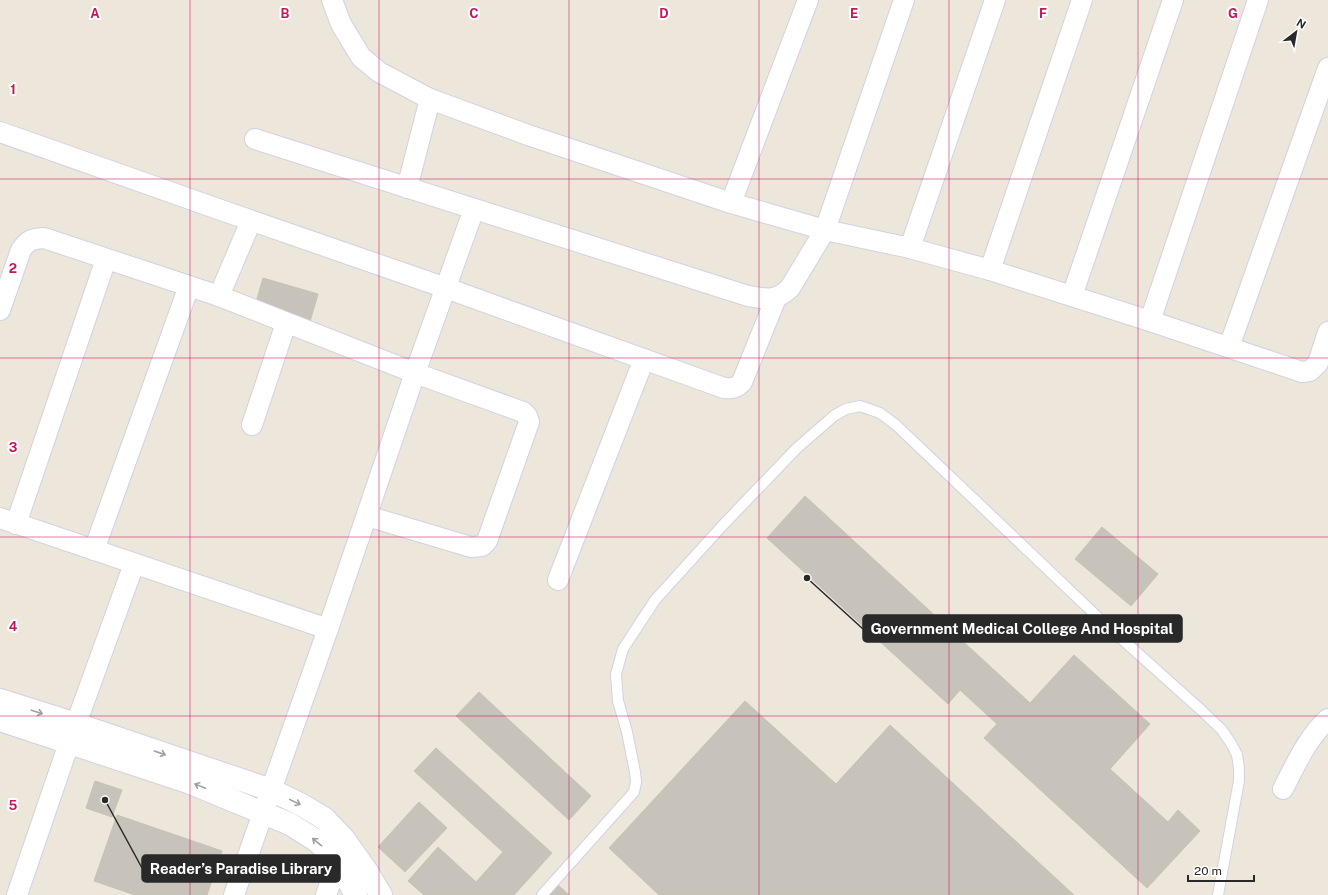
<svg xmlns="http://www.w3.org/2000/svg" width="1328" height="895" font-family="'Public Sans',sans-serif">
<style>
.building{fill:#c7c3bb;stroke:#c7c2b5}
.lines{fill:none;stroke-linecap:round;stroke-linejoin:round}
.service-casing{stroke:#d0d2e2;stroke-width:12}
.minor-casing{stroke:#d0d2e2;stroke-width:22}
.secondary-casing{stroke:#d0d2e2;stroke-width:24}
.service{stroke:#fff;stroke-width:10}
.minor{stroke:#fff;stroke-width:20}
.secondary{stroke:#fff;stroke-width:22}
.oneway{stroke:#9f9f9f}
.grid{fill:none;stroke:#c2185b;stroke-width:1;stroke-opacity:0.55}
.grid-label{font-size:13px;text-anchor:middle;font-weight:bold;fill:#c2185b;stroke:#fff;stroke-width:4;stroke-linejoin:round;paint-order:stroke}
.leader{fill:none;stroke:#292929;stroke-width:1.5}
.callout-dot{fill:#292929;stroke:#fff;stroke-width:1.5}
.callout{fill:#292929;stroke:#292929;stroke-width:1.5}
.callout-label{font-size:15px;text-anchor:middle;font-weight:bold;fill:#fff}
</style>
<rect width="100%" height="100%" fill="#ece6db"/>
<g class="building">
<polygon points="263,278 318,294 309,325 254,309"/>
<polygon points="805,496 1030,703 1074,655 1150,724 1110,769 1168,822 1178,810 1200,831 1147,888 984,738 997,724 960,690 948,704 767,538"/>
<polygon points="1102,527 1158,574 1131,606 1075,559"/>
<polygon points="479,692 591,796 569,820 456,716"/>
<polygon points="745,701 836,784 890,725 1074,895 659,895 609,848"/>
<polygon points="436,748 552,853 514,895 424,895 408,881 438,847 476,882 503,852 414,771"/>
<polygon points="95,781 122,790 112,817 86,808"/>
<polygon points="419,802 447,828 405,872 378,847"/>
<polygon points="117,815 222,851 207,895 135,895 94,881"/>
<polygon points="558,885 569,895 549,895"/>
</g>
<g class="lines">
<defs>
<polyline id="service" points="542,895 634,792 636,782 635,772 627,732 618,701 616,674 623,649 655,600 723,525 797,448 835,415 846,409 860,406 880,413 896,425 1104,623 1201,710 1222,730 1232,745 1237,755 1239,768 1239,781 1218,895"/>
<g id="minor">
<polyline points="332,0 341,24 361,57 379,72 430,99 528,135 731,203 825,230 910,248 990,270 1150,321 1302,372 1310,371 1318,363 1328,332"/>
<path d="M0,132l218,77 228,79 278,100c9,1 12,0 18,-6l34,-84"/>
<path d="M255,139l493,157c19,3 27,6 42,-8l35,-58 79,-230"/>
<polyline points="407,188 430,99"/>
<polyline points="731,203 808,0"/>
<polyline points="910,248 995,0"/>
<polyline points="990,270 1082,0"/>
<polyline points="219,296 251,221"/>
<polyline points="1072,296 1173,0"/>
<path d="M0,310l21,-60c7,-10 10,-11 23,-12l175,58 196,77 108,39 4,4 2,6 -42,119 -5,5 -11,1 -104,-31"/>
<polyline points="1150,321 1258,0"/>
<polyline points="1229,347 1328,68"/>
<polyline points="252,425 286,323"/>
<polyline points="0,518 328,629"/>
<polyline points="16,524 106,259"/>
<polyline points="94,550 189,286"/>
<polyline points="558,580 644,359"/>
<polyline points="76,724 134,564"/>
<path d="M1283,789c13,-25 24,-51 45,-70"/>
<polyline points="17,895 69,743"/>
<polyline points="234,895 328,629 415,373 474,209"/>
<polyline points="326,895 338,862"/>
</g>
<g id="secondary">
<polyline points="0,700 76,724 271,790 302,805 325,819 343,838 366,870 381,895"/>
<polyline points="0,720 188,782 290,824 317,841 338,862 356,895"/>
</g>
</defs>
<use href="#service" class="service-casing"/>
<use href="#minor" class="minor-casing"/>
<use href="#secondary" class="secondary-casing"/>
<use href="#service" class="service"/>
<use href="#minor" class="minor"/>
<use href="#secondary" class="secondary"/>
</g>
<defs><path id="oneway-shaft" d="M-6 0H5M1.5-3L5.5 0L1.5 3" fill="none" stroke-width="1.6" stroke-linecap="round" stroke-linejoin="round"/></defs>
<g class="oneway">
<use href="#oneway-shaft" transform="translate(37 712) rotate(18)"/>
<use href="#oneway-shaft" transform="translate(160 753) rotate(19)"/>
<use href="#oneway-shaft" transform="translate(200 786) rotate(-158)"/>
<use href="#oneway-shaft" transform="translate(295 802) rotate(26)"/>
<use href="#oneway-shaft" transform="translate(317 842) rotate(-141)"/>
</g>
<path class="grid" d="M190,0v895M379,0v895M569,0v895M759,0v895M949,0v895M1138,0v895M0,179h1328M0,358h1328M0,537h1328M0,716h1328"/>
<g class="grid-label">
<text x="95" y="18">A</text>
<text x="285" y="18">B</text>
<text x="474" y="18">C</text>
<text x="664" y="18">D</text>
<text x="854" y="18">E</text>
<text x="1043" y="18">F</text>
<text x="1233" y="18">G</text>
<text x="13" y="94">1</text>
<text x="13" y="273">2</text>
<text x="13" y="452">3</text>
<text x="13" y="631">4</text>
<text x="13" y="810">5</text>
</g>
<path class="leader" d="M807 578L863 629M105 800L142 868"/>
<g class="callout-dot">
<circle cx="807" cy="578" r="4"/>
<circle cx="105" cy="800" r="4"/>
</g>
<g class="callout">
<rect x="863" y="615" width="319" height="27" rx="4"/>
<rect x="142" y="855" width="198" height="27" rx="4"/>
</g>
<g class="callout-label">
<text x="1022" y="634">Government Medical College And Hospital</text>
<text x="241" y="874">Reader’s Paradise Library</text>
</g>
<g transform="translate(1296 32) rotate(31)" stroke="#ffffff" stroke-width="3" paint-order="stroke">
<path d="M0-3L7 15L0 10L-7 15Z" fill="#292929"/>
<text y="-6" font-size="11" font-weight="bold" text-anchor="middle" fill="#292929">N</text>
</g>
<path d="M1188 875v6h66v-6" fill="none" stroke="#292929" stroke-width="2"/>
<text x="1194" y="875" font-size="12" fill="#292929" stroke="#ffffff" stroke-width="3" paint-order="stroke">20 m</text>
</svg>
